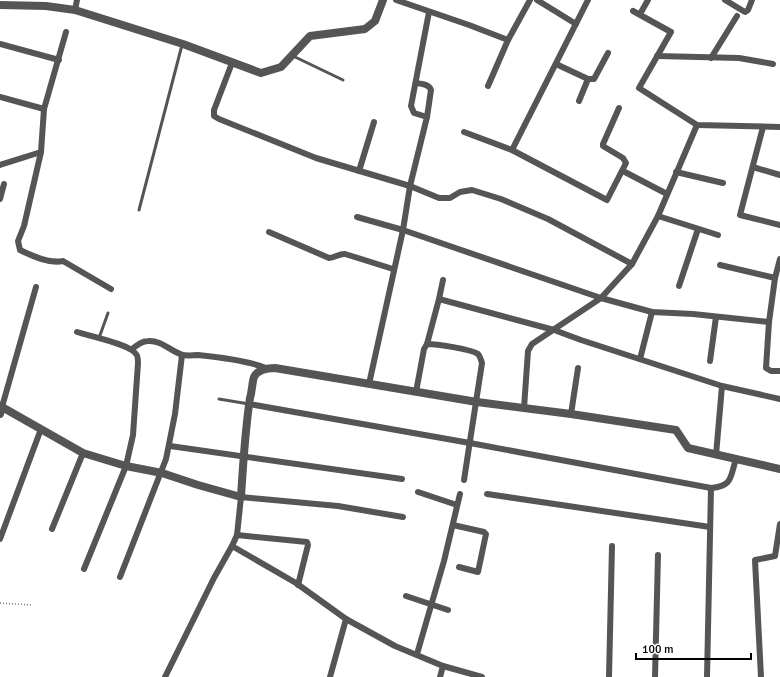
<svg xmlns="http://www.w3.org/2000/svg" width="780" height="677" font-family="Signika,sans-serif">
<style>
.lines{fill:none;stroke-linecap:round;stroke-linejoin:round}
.path{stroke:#777;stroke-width:1.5;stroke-dasharray:1 2;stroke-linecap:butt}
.service{stroke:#555;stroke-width:3}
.minor{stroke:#555;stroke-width:6}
.tertiary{stroke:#555;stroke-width:8}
</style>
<rect width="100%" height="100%" fill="#fff"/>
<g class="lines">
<polyline class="path" points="0,603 31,605"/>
<g class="service">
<polyline points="293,56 343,80"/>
<polyline points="139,210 182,45"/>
<polyline points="99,338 108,313"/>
<polyline points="219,399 249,404"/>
</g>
<g class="minor">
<polyline points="396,0 469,25 508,40 530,0"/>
<polyline points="537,0 576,24"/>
<polyline points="725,0 745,12 748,10 752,0"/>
<polyline points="75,10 77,0"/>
<polyline points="633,11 671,32 639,88 697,125 780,127"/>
<polyline points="640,14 648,0"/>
<path d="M66,32l-22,77 -3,43 -17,74 -6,15 2,9c12,6 29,14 43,11l48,28"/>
<polyline points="0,44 59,60"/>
<polyline points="657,56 739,58 773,64"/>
<polyline points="711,58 737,16"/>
<polyline points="232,63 214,110 214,116 219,119 316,158 410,186 439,198 450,198 460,192 472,190 501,199 548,219 632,264"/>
<polyline points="556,64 588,79 594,79 608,53"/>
<path d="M416,83c6,1 13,1 15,7l-4,27"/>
<polyline points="488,86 508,40"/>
<polyline points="0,97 44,109"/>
<polyline points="579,101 588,79"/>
<polyline points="763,127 740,215 780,225"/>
<polyline points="464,132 512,150 607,200 626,163 623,158 603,146 603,144 619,108"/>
<polyline points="512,150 588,0"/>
<polyline points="0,165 41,152"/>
<polyline points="753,167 780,175"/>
<polyline points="359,171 374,122"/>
<polyline points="623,171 667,194"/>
<polyline points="676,172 723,183"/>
<polyline points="0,199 4,184"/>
<polyline points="658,216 718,235"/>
<polyline points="357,217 403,230 601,298 652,312 693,314 769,322 775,278 780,259"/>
<path d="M269,232l60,26c6,0 11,-5 16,-4l48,15"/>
<polyline points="720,265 775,278"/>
<polyline points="679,286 698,229"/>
<polyline points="439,299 554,330 581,340 722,386 780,399"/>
<polyline points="769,322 766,368 771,371 780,371"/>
<path d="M77,332c12,4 53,12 59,22 2,2 2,6 2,9l-5,72 -7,31 -42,103"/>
<polyline points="427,344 439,299 443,280"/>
<path d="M132,349c5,-4 10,-8 16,-8 14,-1 23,11 35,14 5,1 10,0 15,0 20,2 50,6 68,13"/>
<polyline points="640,359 652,312"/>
<polyline points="710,361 716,317"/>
<polyline points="369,384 403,230 410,186 427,117 414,113 411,106 429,12"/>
<path d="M416,392l8,-43 3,-5c9,0 44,5 51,10 2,2 3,6 4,9l-18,117"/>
<polyline points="249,404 470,443 711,488"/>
<polyline points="0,405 2,407 36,287"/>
<polyline points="524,408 528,351 532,344 601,298 632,264 658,216 697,125"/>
<polyline points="571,414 578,368"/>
<polyline points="170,446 402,479"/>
<polyline points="716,455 722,386"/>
<polyline points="418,492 457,505"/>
<polyline points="487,494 710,527"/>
<polyline points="453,525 484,532 486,534 478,572 459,567"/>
<polyline points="52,529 83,453"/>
<polyline points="237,535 307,542 308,545 298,585"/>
<polyline points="0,539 41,429"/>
<polyline points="232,546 296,583 346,619 395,646 443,666 482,677"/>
<polyline points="120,577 166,459 175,414 182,355"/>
<polyline points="406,596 448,610"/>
<polyline points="417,654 444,561 460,494"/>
<polyline points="165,677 214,578 232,546 237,535 241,497 338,506 403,517"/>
<polyline points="330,677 346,619"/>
<polyline points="440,677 443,666"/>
<polyline points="609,677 612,546"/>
<polyline points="655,677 658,555"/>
<path d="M707,677l4,-189c22,-2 19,-11 25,-29"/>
<polyline points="761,677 755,560 775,556 780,524"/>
</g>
<g class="tertiary">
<polyline points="0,5 46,6 75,10 183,44 261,73 281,67 310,36 365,29 375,21 383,0"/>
<path d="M0,414l2,-7 81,46 43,13 36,7 36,12 43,12c2,-33 4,-66 9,-99 2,-6 2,-15 4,-21 4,-8 14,-9 21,-9l202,34 94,12 105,16 12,18 92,21"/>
</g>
</g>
<path d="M636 653v6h115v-6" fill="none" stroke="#000000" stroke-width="2"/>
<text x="642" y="653" font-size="12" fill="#000000" stroke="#ffffff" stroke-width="3" paint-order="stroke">100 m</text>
</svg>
